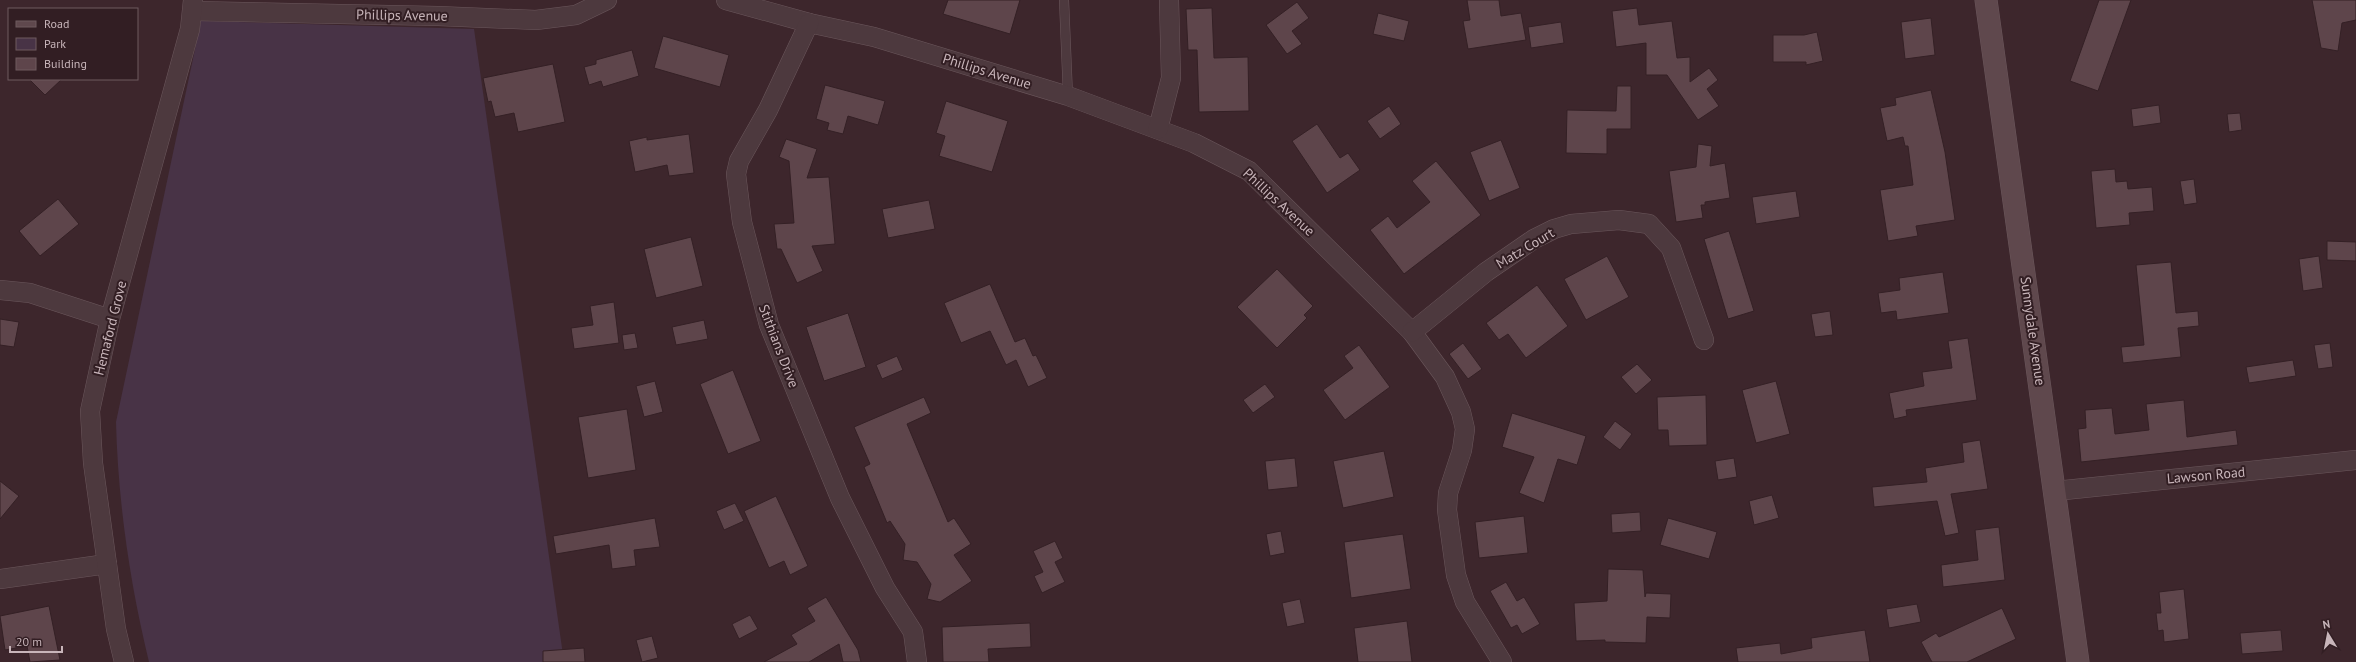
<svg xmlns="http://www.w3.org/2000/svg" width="2356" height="662" font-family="'PT Sans',sans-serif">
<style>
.green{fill:#483346}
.building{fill:#5e454b;stroke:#342025}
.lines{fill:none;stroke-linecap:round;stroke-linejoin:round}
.lane-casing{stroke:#6b575c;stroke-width:10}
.street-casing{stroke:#6b575c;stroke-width:20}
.secondary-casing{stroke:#6b575c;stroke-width:23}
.lane{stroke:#4d393e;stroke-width:9}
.street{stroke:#4d393e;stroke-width:19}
.secondary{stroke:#5f484d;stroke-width:22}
.labels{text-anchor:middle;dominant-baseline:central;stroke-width:4;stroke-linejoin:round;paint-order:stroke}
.street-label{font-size:14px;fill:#c8b5ba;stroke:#321e23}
</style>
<rect width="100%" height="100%" fill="#3d262c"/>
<path class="green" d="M201,21l273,8 90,633h-415c-19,-78 -31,-160 -33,-240z"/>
<g class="building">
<polygon points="948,0 1020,0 1010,34 943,14"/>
<polygon points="1467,0 1499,0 1501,16 1521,13 1526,40 1468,49 1463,21 1470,20"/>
<polygon points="2099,0 2131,0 2098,91 2070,81"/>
<polygon points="2312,0 2356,0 2356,20 2342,23 2338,51 2321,48"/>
<polygon points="1297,2 1309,18 1292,31 1302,44 1287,54 1266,25"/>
<polygon points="1212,8 1214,58 1248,57 1249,111 1199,112 1197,50 1188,50 1186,9"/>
<polygon points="1637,8 1639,25 1672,21 1677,58 1690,57 1690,82 1709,68 1718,80 1707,89 1719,106 1698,120 1667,75 1646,75 1646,43 1616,47 1612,11"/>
<polygon points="1378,13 1409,21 1404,41 1373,34"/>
<polygon points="1931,18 1935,55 1905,59 1901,22"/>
<polygon points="1561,22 1564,43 1531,48 1528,27"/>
<polygon points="1817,32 1823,61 1806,65 1806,62 1773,62 1773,35 1804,35"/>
<polygon points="663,36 729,55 720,87 654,68"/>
<polygon points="632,50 639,76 603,87 601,81 589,85 584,67 596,64 596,60"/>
<polygon points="553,64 565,122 518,132 514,113 495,117 491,101 488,102 483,78"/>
<polygon points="29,79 62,79 45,95"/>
<polygon points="825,85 885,101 878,125 848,116 843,134 827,130 829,123 816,119"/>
<polygon points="1617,86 1631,86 1631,129 1607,129 1607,154 1566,153 1567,110 1616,111"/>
<polygon points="1931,90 1945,152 1955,220 1916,226 1918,236 1888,241 1880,190 1913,185 1908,146 1905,146 1903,137 1887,141 1880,108 1896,105 1895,98"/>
<polygon points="946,101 1008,121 992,172 939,156 945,136 936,133"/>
<polygon points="2159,105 2161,123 2133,127 2131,109"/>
<polygon points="1389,106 1401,124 1380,139 1367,121"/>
<polygon points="2240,113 2242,130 2229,132 2227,114"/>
<polygon points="1317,124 1340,158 1348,153 1360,170 1327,193 1292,141"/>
<polygon points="689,134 694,173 669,176 667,165 635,172 629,141 647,137 647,140"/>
<polygon points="786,139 817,149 807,178 829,177 835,244 812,246 823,271 797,283 781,249 777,249 774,224 794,223 789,161 779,157"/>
<polygon points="1501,140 1520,188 1489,201 1470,152"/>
<polygon points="1698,144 1712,146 1710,166 1725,163 1730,198 1705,202 1705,205 1701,205 1703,218 1676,222 1669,171 1696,167"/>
<polygon points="1436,161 1481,215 1404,274 1370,230 1388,216 1397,228 1430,202 1412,181"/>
<polygon points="2115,169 2116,182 2127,181 2128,189 2152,187 2154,211 2129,213 2130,225 2096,228 2091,171"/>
<polygon points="2194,179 2197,203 2184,205 2180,181"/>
<polygon points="1796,191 1800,217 1756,224 1752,197"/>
<polygon points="58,199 79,224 40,256 19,231"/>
<polygon points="929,200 935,229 888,238 882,209"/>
<polygon points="1729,231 1754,311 1728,319 1704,239"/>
<polygon points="691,237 703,286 656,298 644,249"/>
<polygon points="2327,241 2356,242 2356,261 2327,260"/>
<polygon points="1607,256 1629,297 1586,320 1564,279"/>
<polygon points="2319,256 2323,288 2303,291 2299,259"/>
<polygon points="2171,262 2176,313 2198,311 2199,326 2178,328 2181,357 2123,363 2121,347 2144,345 2136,265"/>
<polygon points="1277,269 1313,306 1304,315 1307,318 1277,348 1237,307"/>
<polygon points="1943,272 1949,313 1897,320 1896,311 1881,313 1878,293 1900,290 1899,278"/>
<polygon points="990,284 1015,342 1025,338 1033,356 1036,355 1047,378 1028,387 1016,360 1006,365 990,331 961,343 944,303"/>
<polygon points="1537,285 1568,326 1526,358 1508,334 1499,340 1486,323"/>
<polygon points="614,302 619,343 574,349 571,328 593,325 590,306"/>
<polygon points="1830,311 1833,335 1815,337 1811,314"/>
<polygon points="848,313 866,367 824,381 806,327"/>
<polygon points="0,319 19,322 14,347 0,345"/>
<polygon points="704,320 708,339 676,345 672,327"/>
<polygon points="635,333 638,348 624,350 622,335"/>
<polygon points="1968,338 1977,400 1906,410 1907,416 1894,419 1889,393 1924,386 1922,372 1952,368 1948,341"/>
<polygon points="1463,343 1482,369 1468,379 1449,354"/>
<polygon points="2330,343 2333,367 2318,369 2314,345"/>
<polygon points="1359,345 1390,387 1345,420 1323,390 1353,368 1344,356"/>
<polygon points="897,356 903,370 882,379 876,365"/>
<polygon points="2293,360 2296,376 2249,383 2246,367"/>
<polygon points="1637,364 1652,380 1636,394 1621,377"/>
<polygon points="733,370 761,441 728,454 700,384"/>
<polygon points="655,381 663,412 644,417 636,386"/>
<polygon points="1776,381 1790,434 1756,443 1742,390"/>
<polygon points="1265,384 1275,397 1253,413 1243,400"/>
<polygon points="1706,395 1707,445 1669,446 1668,430 1658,430 1657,397"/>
<polygon points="924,397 931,413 907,424 948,522 954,518 971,544 954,555 972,581 940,602 927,599 931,584 917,562 903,560 905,544 890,521 887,523 864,467 870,464 854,427"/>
<polygon points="2184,400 2187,437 2236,430 2238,445 2081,462 2078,429 2086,428 2085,410 2112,408 2115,434 2149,430 2146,404"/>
<polygon points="627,409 636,470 588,478 578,417"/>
<polygon points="1512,413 1586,436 1577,465 1558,459 1544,503 1519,493 1534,457 1502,447"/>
<polygon points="1615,421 1632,434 1620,450 1603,437"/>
<polygon points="1980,440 1988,489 1951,494 1959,533 1945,536 1937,501 1874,507 1872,487 1927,482 1925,468 1964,462 1962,443"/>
<polygon points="1384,451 1394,497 1343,508 1333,461"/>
<polygon points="1295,458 1298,487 1268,490 1265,461"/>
<polygon points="1734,458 1737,477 1718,480 1715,461"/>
<polygon points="0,481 19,496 0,519"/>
<polygon points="1772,495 1779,518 1754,525 1749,501"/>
<polygon points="776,496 808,566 790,575 784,561 769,568 744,511"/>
<polygon points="735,503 744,521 724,530 716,511"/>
<polygon points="1640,512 1641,531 1612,533 1611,514"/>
<polygon points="1524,516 1528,553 1479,558 1475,522"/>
<polygon points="655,518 660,547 634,550 636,566 612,569 609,545 556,554 553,536"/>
<polygon points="1668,518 1717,532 1709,559 1660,545"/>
<polygon points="1999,527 2005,580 1943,587 1941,565 1978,560 1975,530"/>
<polygon points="1281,531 1285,553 1270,556 1266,534"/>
<polygon points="1403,534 1411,589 1351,598 1344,542"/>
<polygon points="1055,541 1063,558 1055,562 1065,582 1042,593 1034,576 1043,572 1033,551"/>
<polygon points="1608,569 1643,570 1645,597 1646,593 1671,594 1670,618 1647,617 1646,643 1605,642 1605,640 1576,641 1574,603 1607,601"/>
<polygon points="1506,582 1517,601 1524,597 1540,624 1522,634 1517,625 1511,628 1490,591"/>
<polygon points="2184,589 2189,639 2164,642 2163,630 2158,631 2156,613 2161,613 2159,592"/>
<polygon points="826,597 858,650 861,662 843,662 839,644 809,662 764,662 797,644 791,635 815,621 807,608"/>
<polygon points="1300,599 1305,623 1287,627 1282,603"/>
<polygon points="1917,604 1921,622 1889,628 1886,609"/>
<polygon points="49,606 60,660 30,662 27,646 5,650 0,616"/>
<polygon points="2002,608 2016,639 1967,662 1932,662 1921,642 1936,633 1939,637"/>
<polygon points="750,615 758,629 739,639 732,624"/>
<polygon points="1407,621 1412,662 1358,662 1354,628"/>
<polygon points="1030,623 1031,647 988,649 989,662 943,662 942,627"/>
<polygon points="1865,630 1870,662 1738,662 1736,648 1780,643 1781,654 1812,648 1811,638"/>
<polygon points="2281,630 2283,651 2242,654 2240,633"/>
<polygon points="652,636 658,658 642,662 636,640"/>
<polygon points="584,648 585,662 543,662 543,651"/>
</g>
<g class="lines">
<defs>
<polyline id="lane" points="1064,0 1068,96"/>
<g id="street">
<polyline points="726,0 809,23 874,37 1068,96 1194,143 1249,171 1412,332 1445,377 1461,412 1465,429 1462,450 1448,493 1447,510 1456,575 1465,602 1502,662"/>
<polyline points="193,11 438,16 536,20 576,15 607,0"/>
<polyline points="809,23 768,110 739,161 736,174 742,222 769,325 840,498 885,588 913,632 917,662"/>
<polyline points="1158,129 1171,78 1169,0"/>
<polyline points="0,290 30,293 110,319"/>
<polyline points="1412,332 1486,272 1534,239 1554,229 1571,224 1619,220 1649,224 1671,248 1704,340"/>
<polyline points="2055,491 2356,460"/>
<polyline points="0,579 107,564"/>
<polyline points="124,662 116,629 93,463 90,411 110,319 190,29 193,0"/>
</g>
<polyline id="secondary" points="1986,0 2078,662"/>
</defs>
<use href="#lane" class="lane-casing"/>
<use href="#street" class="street-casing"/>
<use href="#secondary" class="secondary-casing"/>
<use href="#lane" class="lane"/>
<use href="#street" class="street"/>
<use href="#secondary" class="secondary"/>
</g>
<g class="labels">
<g class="street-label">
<text transform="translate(402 15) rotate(1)">Phillips Avenue</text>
<text transform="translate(987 71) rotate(17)">Phillips Avenue</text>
<text transform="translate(1279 202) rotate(43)">Phillips Avenue</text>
<text transform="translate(1525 248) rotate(-31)">Matz Court</text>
<text transform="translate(110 328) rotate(-76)">Hemaford Grove</text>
<text transform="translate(2033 331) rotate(82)">Sunnydale Avenue</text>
<text transform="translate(779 346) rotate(69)">Stithians Drive</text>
<text transform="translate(2206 475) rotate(-5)">Lawson Road</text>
</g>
</g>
<rect x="8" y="8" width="130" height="72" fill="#321e23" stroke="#6e5a5f"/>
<rect x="16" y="21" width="20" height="6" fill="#5f484d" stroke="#6e5a5f"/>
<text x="44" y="28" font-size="12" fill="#c8b5ba">Road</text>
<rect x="16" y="38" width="20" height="12" fill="#483346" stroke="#6e5a5f"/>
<text x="44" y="48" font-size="12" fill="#c8b5ba">Park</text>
<rect x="16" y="58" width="20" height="12" fill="#5e454b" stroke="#6e5a5f"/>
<text x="44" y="68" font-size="12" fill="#c8b5ba">Building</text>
<g transform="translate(2328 634) rotate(350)" stroke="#321e23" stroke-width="3" paint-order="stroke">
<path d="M0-3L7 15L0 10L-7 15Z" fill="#c8b5ba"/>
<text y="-6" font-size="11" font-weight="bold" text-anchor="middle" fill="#c8b5ba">N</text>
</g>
<path d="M10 646v6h52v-6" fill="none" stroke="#c8b5ba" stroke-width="2"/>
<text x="16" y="646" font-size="12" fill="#c8b5ba" stroke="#321e23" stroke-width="3" paint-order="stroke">20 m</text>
</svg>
